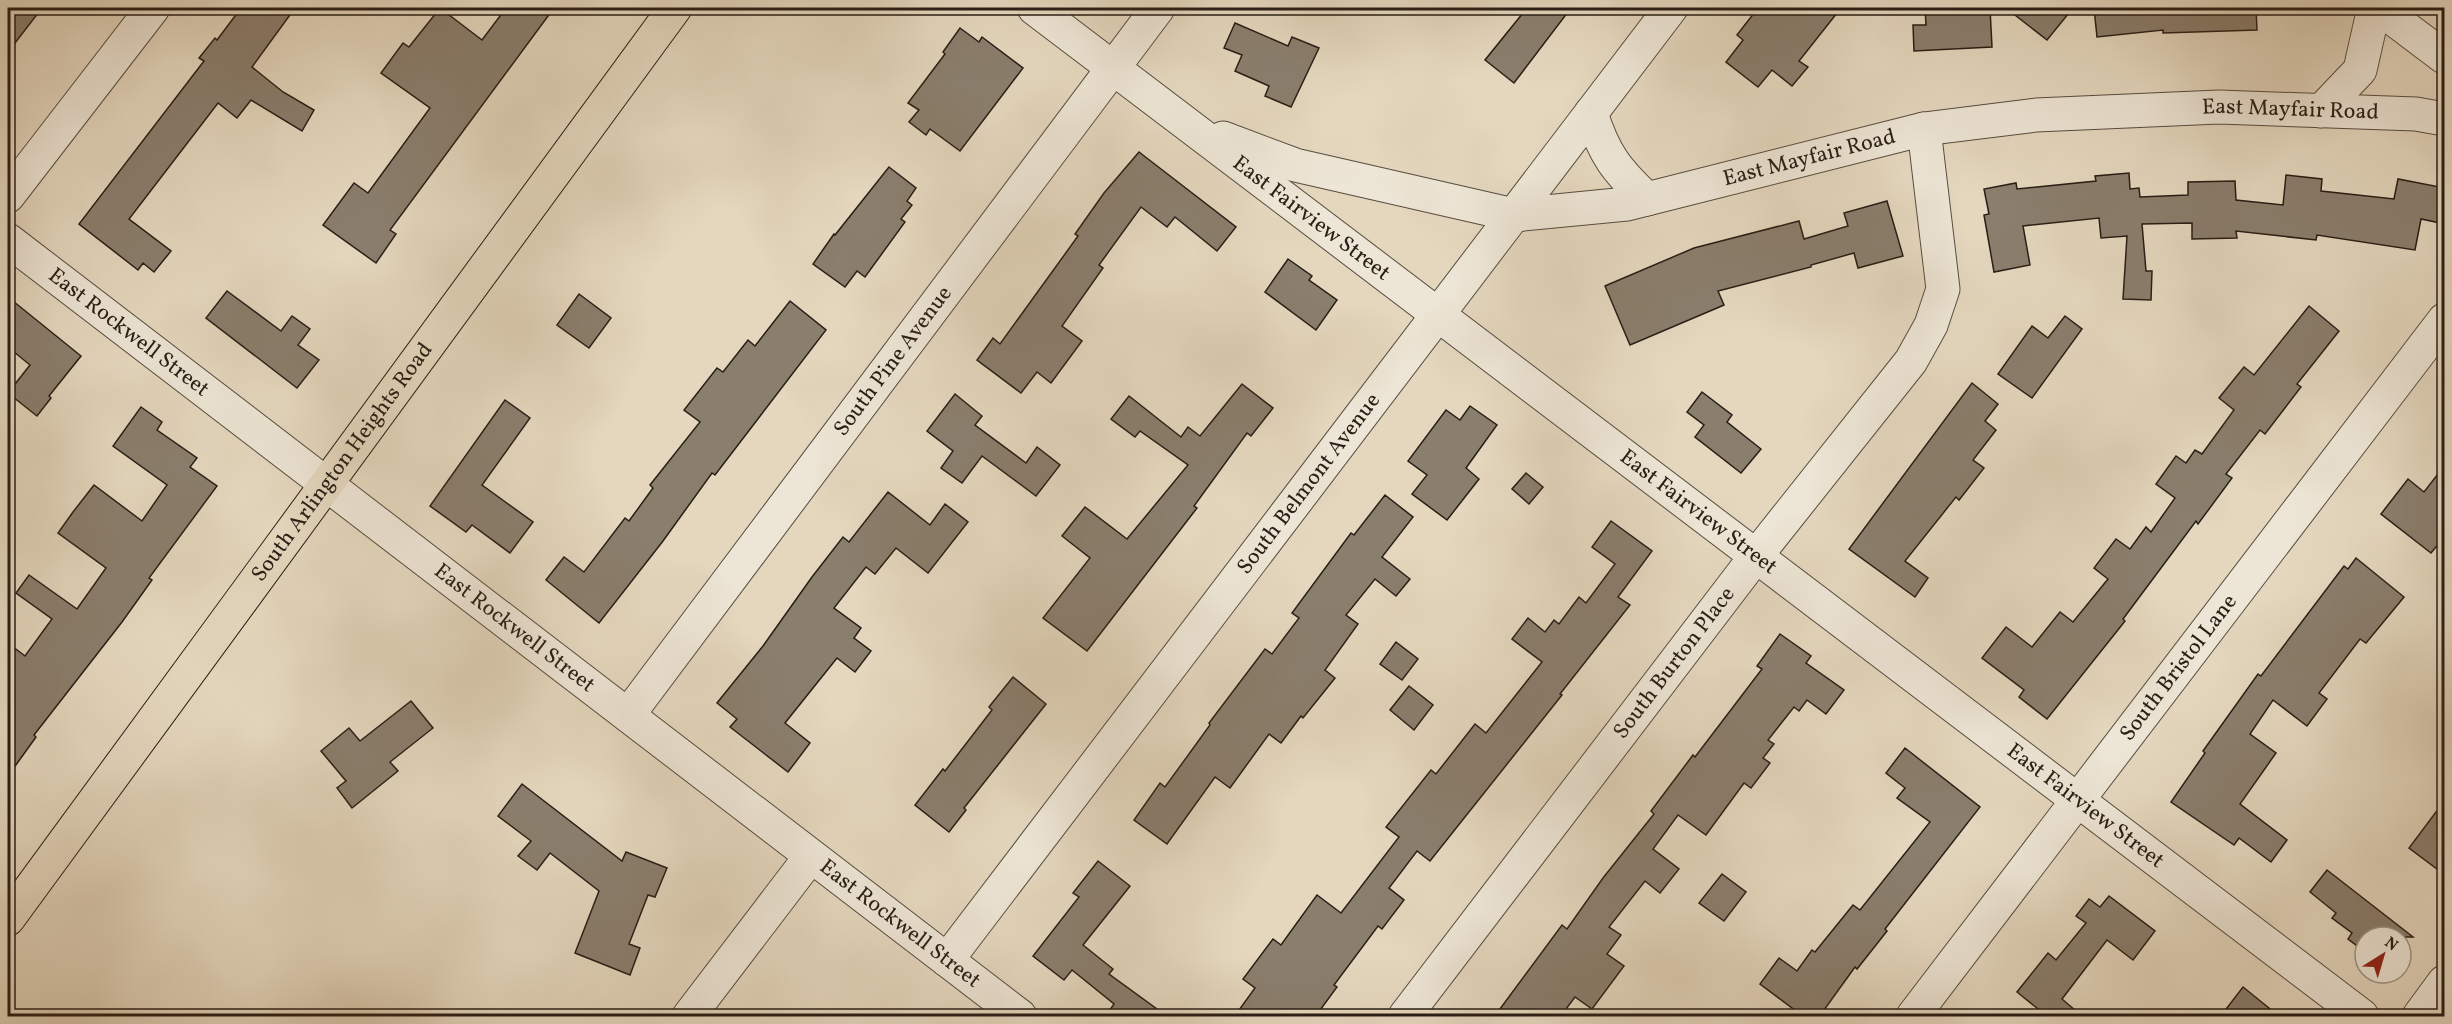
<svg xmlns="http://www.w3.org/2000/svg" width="2452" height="1024" font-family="Vollkorn,serif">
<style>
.building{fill:#8a7e6d;stroke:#281e16;stroke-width:1.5}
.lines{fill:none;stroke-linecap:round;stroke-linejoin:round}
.minor-casing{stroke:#574c40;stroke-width:35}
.major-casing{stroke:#281e16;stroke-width:35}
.minor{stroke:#ede5d5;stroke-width:33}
.major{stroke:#e4d7be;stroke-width:33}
.labels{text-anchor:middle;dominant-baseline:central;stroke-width:5;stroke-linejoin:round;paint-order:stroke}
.street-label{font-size:22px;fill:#281e16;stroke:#ede5d5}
</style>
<rect width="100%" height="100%" fill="#e4d7be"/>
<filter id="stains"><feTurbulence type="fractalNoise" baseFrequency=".00333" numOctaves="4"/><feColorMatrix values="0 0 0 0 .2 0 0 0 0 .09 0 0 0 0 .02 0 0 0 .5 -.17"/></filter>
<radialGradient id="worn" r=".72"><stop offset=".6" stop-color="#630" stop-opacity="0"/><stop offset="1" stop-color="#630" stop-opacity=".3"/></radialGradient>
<g class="building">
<polygon points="8,8 42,8 8,52"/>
<polygon points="241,8 295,8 252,67 283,92 314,110 302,131 251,100 237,118 218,103 129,219 171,251 154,272 143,263 138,270 79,224 204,61 199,58 215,38 217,40"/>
<polygon points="440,8 482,40 506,8 554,8 390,230 396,234 376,263 323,225 354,183 368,193 430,108 381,73 403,43 409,47"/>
<polygon points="1527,8 1571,8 1514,83 1485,60"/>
<polygon points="1758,8 1841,8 1799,61 1808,67 1792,86 1772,70 1758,87 1726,62 1743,40 1737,35"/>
<polygon points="1925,8 1990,8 1992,47 1914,51 1913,25 1926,25"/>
<polygon points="2006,8 2073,8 2047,40"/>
<polygon points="2094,8 2256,8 2257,30 2163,33 2163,30 2097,37"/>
<polygon points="1235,23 1288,46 1292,37 1319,48 1291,107 1265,96 1269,86 1235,71 1242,55 1224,48"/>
<polygon points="960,28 979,42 982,37 1023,68 960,151 930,129 926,135 909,122 919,110 908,103 945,54 943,52"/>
<polygon points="1139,152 1236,227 1217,251 1175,217 1167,227 1141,207 1099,265 1103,268 1062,326 1082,341 1051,383 1037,372 1021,393 977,360 993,338 1000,344 1078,236 1075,234 1104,193"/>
<polygon points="889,167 916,188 907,201 912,205 901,219 905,222 865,277 857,271 845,287 813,264 834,234 835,235"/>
<polygon points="2129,173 2130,189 2139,188 2140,197 2188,195 2188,182 2235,181 2236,200 2283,205 2286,175 2322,179 2321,191 2394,199 2398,179 2445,188 2445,224 2421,219 2415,250 2317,235 2316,240 2236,231 2237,238 2192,239 2192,223 2142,224 2146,271 2152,271 2151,300 2123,299 2127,236 2101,238 2099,218 2023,226 2030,265 1994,272 1984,215 1989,214 1984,189 2016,183 2017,189 2096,181 2095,176"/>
<polygon points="1887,201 1903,256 1858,268 1854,253 1811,265 1811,267 1718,291 1724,305 1630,345 1605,286 1694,248 1799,221 1804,239 1848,226 1844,213"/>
<polygon points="1288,259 1312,276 1309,280 1337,300 1316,330 1265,292"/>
<polygon points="227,291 281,331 292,316 310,329 298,345 319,360 297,388 206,318"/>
<polygon points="579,294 611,318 589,348 557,325"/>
<polygon points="8,297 81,356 49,396 51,398 37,416 8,393 30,365 8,347"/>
<polygon points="790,301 826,330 715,475 712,473 663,541 599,623 546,580 564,557 584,572 625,518 629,521 653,488 650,485 700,422 684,410 717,368 723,372 748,340 755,346"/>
<polygon points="2309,306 2339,331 2297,384 2301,387 2265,434 2260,430 2226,474 2232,478 2198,524 2196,521 2123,619 2125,621 2047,719 2019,697 2024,690 1982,658 2006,627 2032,647 2060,612 2073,622 2108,579 2094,568 2116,539 2130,549 2146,527 2151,532 2175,498 2156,484 2176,456 2186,463 2195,450 2202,454 2234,410 2219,398 2244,367 2254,375"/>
<polygon points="2065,316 2082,329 2032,398 1998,374 2032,326 2048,338"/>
<polygon points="1972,383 1998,404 1985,421 1996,430 1973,460 1984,468 1959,500 1956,497 1905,561 1928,578 1915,597 1849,549"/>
<polygon points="1242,384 1273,408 1251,436 1247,433 1194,506 1197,508 1087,651 1043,618 1090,558 1062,536 1085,507 1127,539 1188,465 1140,431 1135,437 1111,419 1129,396 1181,437 1188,427 1200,436"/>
<polygon points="1702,392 1732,415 1727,422 1761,449 1741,473 1695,437 1704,425 1687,412"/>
<polygon points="955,394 982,416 975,425 1026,463 1037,447 1060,465 1036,496 982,456 962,483 941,468 953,451 927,431"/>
<polygon points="505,400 530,418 482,485 533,522 510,553 472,525 466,532 430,506"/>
<polygon points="1470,406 1497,425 1466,468 1479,479 1447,520 1412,494 1427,475 1408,461 1446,410 1460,420"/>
<polygon points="141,407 162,422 157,430 197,458 190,467 217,486 149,578 152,580 122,622 34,735 36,737 8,776 8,643 25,656 52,619 16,593 29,575 77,609 106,568 58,533 73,512 94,485 142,521 167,485 113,446"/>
<polygon points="2445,465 2445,536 2431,553 2381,514 2408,479 2424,492"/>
<polygon points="1526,473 1543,487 1529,504 1512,489"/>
<polygon points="888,492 930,525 945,504 968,522 928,573 896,548 875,574 866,567 834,608 861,628 854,638 871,651 855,672 837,658 785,723 810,743 788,772 730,727 737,719 717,703 763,646 812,577 843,537 849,542"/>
<polygon points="1385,495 1413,517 1382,557 1410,579 1396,596 1375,579 1346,615 1358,624 1325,670 1335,678 1303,718 1301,716 1281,743 1269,734 1230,788 1215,777 1167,844 1134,820 1160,783 1165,787 1210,725 1209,723 1265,649 1272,654 1299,618 1292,613 1351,533 1354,535"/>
<polygon points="1611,521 1652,551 1618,597 1630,605 1560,694 1562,695 1430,861 1417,851 1389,888 1404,900 1382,929 1378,926 1334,985 1337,987 1315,1017 1234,1017 1255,988 1243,979 1273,939 1281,945 1317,895 1341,913 1399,837 1386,827 1431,770 1436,774 1475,724 1486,733 1542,662 1512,639 1528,618 1545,632 1554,620 1559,624 1579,597 1586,603 1615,564 1592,547"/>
<polygon points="2356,558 2404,597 2366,643 2360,639 2319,693 2327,699 2307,726 2273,700 2250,734 2276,753 2240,804 2287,840 2271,862 2239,838 2234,845 2171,802 2205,753 2203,751 2258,674 2261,676 2344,566 2348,569"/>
<polygon points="1780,634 1811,656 1806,663 1844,690 1826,714 1807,700 1799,711 1794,707 1768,740 1774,744 1763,758 1770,763 1751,788 1744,783 1706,835 1678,815 1653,849 1679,869 1660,893 1645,881 1609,927 1621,935 1607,954 1624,966 1592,1009 1575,997 1560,1017 1494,1017 1562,925 1567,929 1603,878 1654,814 1651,811 1693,755 1695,757 1762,669 1757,666"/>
<polygon points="1396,642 1418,659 1402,680 1380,664"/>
<polygon points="1013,677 1046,704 964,808 966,810 949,832 915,805 943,769 945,771 992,710 989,707"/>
<polygon points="1409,686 1433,705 1414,730 1390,710"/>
<polygon points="411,701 433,728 390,762 398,771 352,808 337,788 346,781 321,751 349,728 360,741"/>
<polygon points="1905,748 1980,807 1885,929 1887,931 1857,969 1855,967 1819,1017 1804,1017 1760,984 1779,958 1797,971 1812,950 1815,952 1853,905 1860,910 1930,822 1897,798 1905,788 1886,773"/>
<polygon points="522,784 622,861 626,852 667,868 655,897 648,895 629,944 640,948 630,975 575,953 599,891 550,853 537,870 518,856 531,841 498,816"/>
<polygon points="2445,800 2445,875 2409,848"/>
<polygon points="1098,861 1130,886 1083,945 1113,969 1109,974 1168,1017 1105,1017 1114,1004 1072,970 1064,980 1033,956 1079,897 1073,893"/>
<polygon points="2327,870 2413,937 2365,937 2364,951 2348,939 2352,933 2332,918 2336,913 2310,892"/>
<polygon points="1722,874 1746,892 1724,921 1699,903"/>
<polygon points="2109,896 2155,931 2133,960 2107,940 2062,999 2083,1017 2048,1017 2017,992 2048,953 2056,960 2086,923 2076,916 2089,899 2100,907"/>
<polygon points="2243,987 2280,1017 2220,1017"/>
</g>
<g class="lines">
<defs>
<g id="minor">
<path id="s1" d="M1034,8l1328,1008"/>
<polyline points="2379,8 2444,57"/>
<polyline points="2321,111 2360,70 2374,8"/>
<path d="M1591,113c13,41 25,57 56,86"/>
<path id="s2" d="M1223,138l72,27 219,50 113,-11 297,-75 112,-14 183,-8 197,7 28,5"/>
<polyline points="8,196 153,8"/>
<path id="s3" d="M8,240l1012,776"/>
<path id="s4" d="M628,715l530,-707"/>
<path id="s5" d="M947,960l724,-952"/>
<polyline points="689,1016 811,856"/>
<path id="s6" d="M1405,1016l351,-460 155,-195 20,-36 12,-36 -19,-160"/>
<path id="s7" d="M1913,1016l531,-696"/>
<polyline points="2419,1016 2444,982"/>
</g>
<g id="major">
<path id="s8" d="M8,919l667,-911"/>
</g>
</defs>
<use href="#minor" class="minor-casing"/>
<use href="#major" class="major-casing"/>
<use href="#minor" class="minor"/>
<use href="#major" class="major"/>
</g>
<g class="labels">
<g class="street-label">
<text stroke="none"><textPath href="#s2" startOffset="1089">East Mayfair Road</textPath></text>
<text stroke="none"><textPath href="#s2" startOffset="603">East Mayfair Road</textPath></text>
<text stroke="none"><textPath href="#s1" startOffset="348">East Fairview Street</textPath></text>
<text stroke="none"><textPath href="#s3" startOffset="152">East Rockwell Street</textPath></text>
<text stroke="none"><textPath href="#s4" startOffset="442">South Pine Avenue</textPath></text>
<text stroke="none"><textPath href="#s8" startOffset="566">South Arlington Heights Road</textPath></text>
<text stroke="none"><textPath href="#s5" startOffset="598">South Belmont Avenue</textPath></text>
<text stroke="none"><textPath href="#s1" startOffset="834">East Fairview Street</textPath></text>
<text stroke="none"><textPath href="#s3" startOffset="638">East Rockwell Street</textPath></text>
<text stroke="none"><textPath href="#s6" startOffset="444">South Burton Place</textPath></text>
<text stroke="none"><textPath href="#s7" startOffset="438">South Bristol Lane</textPath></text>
<text stroke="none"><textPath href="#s1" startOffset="1320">East Fairview Street</textPath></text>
<text stroke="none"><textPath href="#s3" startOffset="1124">East Rockwell Street</textPath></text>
</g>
</g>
<rect width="2452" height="1024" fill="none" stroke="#e4d7be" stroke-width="30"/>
<rect x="9" y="9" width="2434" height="1006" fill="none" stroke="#281e16" stroke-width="3"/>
<rect x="15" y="15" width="2422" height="994" fill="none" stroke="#281e16" stroke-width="1.5"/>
<g transform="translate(2383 955) rotate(37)"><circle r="28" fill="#ede5d5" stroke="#9e9589" stroke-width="1.5"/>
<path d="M0-4.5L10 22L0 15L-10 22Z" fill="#8f2418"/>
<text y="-9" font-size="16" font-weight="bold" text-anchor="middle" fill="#281e16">N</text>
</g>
<rect width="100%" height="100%" filter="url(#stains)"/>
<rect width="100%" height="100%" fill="url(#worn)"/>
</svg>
